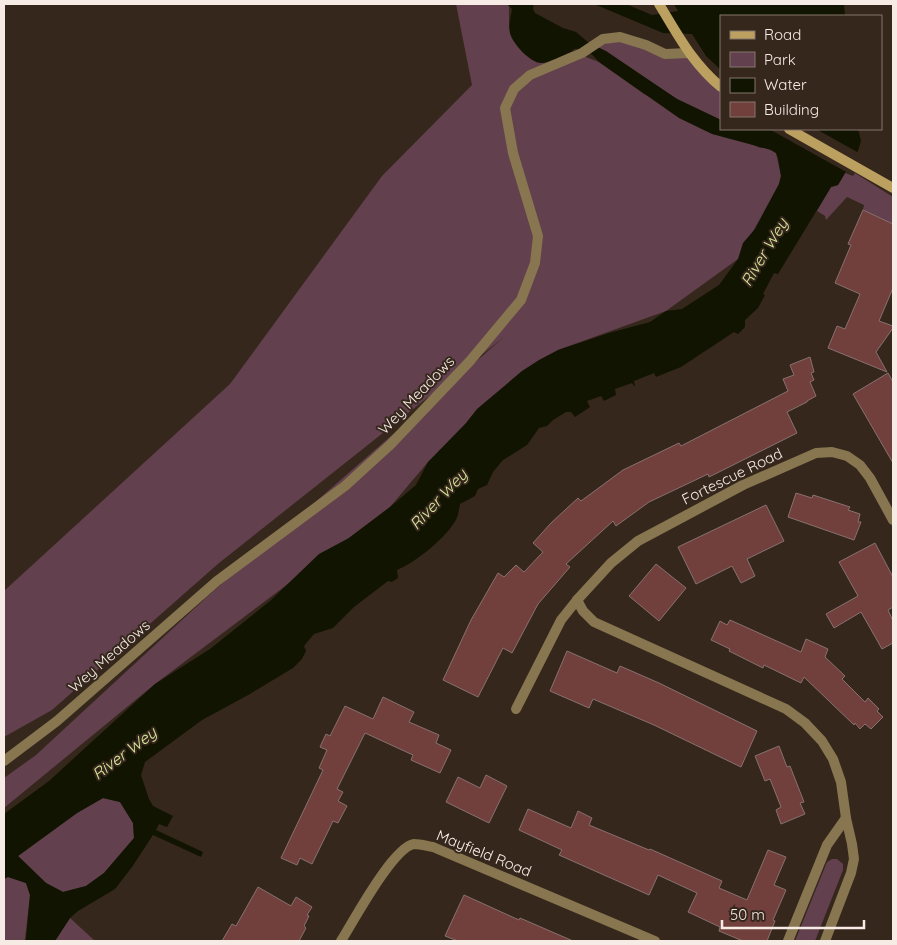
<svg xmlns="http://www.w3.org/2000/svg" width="897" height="945" font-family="Quicksand,sans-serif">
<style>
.green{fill:#62404e}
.water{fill:#111400;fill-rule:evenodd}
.pier{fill:#36271d}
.building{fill:#72403c;stroke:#87716f}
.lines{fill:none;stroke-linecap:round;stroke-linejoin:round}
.street{stroke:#87764f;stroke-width:10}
.secondary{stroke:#bca060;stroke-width:10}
.labels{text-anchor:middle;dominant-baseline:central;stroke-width:4;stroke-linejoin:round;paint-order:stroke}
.street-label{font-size:15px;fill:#f6ece5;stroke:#36271d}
.water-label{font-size:16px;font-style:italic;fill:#d8e89b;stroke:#36271d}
</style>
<rect width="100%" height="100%" fill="#36271d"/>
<g class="green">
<polygon points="456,4 509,4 509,28 599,62 644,94 760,148 767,148 776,153 781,176 779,184 738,259 666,311 558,350 428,462 390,507 155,684 4,808 4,778 36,755 209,595 504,337 219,563 52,710 4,737 4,591 230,384 382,176 472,85"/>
<polygon points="620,37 665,54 689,53 721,90 721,120 677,99 598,48 603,39"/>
<polygon points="845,173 853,176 855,173 893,197 893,224 863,210 864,205 847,197 826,220 825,216 817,211 831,187 838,185"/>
<polygon points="103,798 120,802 133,823 134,838 104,873 86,886 63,892 46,883 18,856 77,813"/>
<polygon points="832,859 837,859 843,864 843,870 815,941 795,941 827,862"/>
<polygon points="8,877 26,883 30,895 25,939 24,941 4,941 4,879"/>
<polygon points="70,918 95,941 55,941"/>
</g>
<g class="water">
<path d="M507,4h27l-1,5 2,4 28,15 13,4 13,11 17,8 71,48 44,21v9h137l3,12 -3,10 -20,34 -7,2 -53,87 -4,-1 -11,21 2,1 -7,13 -13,12v7l-7,7 -4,-2 -53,35 -25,10 -2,-4 -20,8 1,5h-1l-2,-3 -17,6 1,6 -12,6 -3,-5 -14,5 3,6 -15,10 -4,-5h-5l-13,8 -6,6 -8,2 -12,17 -24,15 -10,12 -6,13 -9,4 -3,7 -15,8c-1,6 -2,14 -6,19 -11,17 -38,39 -57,47l1,8 -6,4 -4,-1 -34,26 -21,21 -19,6 -10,12 2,5 -4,8 -9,9 -43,26 -48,26 -57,42 -4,13 8,24 4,7 20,10 -6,11 -8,-3 -3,6 47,22 -2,5 -48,-22 -21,32 -17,22 -37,22 -8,7 -15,23h-31l2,-2 4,-44 -4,-12 -18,-6 -4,2v-65l45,-33 106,-97 55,-35 60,-48 49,-47 30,-16 41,-31 26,-22 12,-23 38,-39 11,-14 45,-38 17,-11 19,-10 51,-17 41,-11 16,-11 16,-2 37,-24 19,-26 5,-16 12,-14 24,-45 2,-8 -3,-18 -2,-5 -5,-3 -59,-16 -33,-16 -80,-56c-8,-9 -13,-14 -25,-13l-3,3c-7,3 -22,11 -29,11 -11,1 -30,-20 -32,-30 -2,-8 1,-16 2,-24zM103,798l17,4 13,21 1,15 -30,35 -18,13 -23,6 -17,-9 -28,-27 59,-43z"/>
<polygon points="594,4 626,4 652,15 678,11 674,4 844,4 845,16 721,16 721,70 706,56 692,34 663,33"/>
</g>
<polygon class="pier" points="769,129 816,129 859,153 848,171 848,173"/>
<g class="building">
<polygon points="863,210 893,224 893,288 879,321 893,326 893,328 876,352 887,372 828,348 837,326 845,329 860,294 835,283 851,245 848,244"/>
<polygon points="810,357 814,372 811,373 814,380 810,382 816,396 807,401 807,402 787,412 797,433 709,477 708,474 649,502 616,526 613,521 566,564 570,567 538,604 512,653 503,648 478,697 443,680 471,620 498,573 504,577 516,565 524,572 543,552 533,543 551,523 578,498 581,501 623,470 679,443 681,446 788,391 783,379 794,375 790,365"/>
<polygon points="888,373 893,382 893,463 853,394"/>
<polygon points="796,493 812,498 813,495 850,507 848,510 860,514 858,522 861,522 854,540 788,517"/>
<polygon points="766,505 784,541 747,559 755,576 741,583 732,566 696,584 678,547"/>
<polygon points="875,543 893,577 893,607 888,610 893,621 893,643 882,649 861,612 834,628 826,614 858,596 839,562"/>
<polygon points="656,564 686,588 659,621 629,596"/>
<polygon points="730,620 801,652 806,639 828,649 825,657 845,676 842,679 865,702 868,698 879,709 877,711 883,717 871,729 865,724 860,729 855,723 854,725 804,677 801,683 764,665 763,668 729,651 730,649 711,640 720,621 727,625"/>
<polygon points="567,651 617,673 620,666 659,683 757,731 741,767 654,725 593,699 589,708 550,691"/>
<polygon points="383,697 414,712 409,722 439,735 436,743 451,750 440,773 411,760 413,755 365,733 337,789 343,792 338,801 347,806 338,823 333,821 312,864 300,858 297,865 281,858 323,770 319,768 327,750 320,747 326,734 330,736 345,706 373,719"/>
<polygon points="779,746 787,767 790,766 804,802 800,803 805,814 781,824 776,810 781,807 770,779 765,781 755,756"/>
<polygon points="486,775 507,786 489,823 446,802 458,777 480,788"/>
<polygon points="528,809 571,828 578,811 592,818 589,825 649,850 650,849 722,881 719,888 747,900 768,850 786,857 774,885 786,890 773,920 775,921 767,941 743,941 719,931 720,927 688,912 697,893 658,875 649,895 559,855 562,850 519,830"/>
<polygon points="258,887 291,906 296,897 312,907 307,915 309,916 304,926 306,928 299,941 222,941 232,924 236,926"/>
<polygon points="464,895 519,920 520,918 573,941 458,941 445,936"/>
</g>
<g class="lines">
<g class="street">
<polyline points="516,709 561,620 577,600"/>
<polyline points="4,761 57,721 217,581 345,486 391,444 470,361 521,300 535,263 538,236 513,153 505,108 514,89 530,75 582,53 603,39 620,37 646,45 665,54 689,53"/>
<path d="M341,941c12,-19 52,-94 73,-97 6,0 13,2 19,3l222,94"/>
<polyline points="788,941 827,845 846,818"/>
<polyline points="825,941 851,873 854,859 852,844 846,818 841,782 833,759 822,741 805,723 786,709 594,622 583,611 577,600 611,563 638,541 743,485 816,453 832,452 847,456 860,465 870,478 893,520"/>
</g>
<g class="secondary">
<path d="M659,4c19,31 33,59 62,83"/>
<polyline points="789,129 893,188"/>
</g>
</g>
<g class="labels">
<g class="street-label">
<text transform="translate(416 395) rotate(-46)">Wey Meadows</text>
<text transform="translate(732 476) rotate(-26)">Fortescue Road</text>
<text transform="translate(109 656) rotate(-41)">Wey Meadows</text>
<text transform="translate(484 853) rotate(22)">Mayfield Road</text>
</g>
<g class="water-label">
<text transform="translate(764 252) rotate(-59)">River Wey</text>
<text transform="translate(438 499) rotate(-47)">River Wey</text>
<text transform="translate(124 753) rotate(-37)">River Wey</text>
</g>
</g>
<rect width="897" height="945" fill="none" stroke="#f6ece5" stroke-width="10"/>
<rect x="720" y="15" width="162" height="115" fill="#36271d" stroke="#83766d"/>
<rect x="730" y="31" width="25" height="8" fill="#bca060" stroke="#83766d"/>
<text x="764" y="40" font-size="15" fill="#f6ece5">Road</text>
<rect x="730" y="52" width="25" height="15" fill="#62404e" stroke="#83766d"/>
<text x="764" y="65" font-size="15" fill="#f6ece5">Park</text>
<rect x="730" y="78" width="25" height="15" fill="#111400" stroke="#83766d"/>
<text x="764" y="90" font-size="15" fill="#f6ece5">Water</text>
<rect x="730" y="102" width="25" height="15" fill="#72403c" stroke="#83766d"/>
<text x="764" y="115" font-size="15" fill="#f6ece5">Building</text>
<path d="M722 920v8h142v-8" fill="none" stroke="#f6ece5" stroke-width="2.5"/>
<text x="730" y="920" font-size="15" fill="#f6ece5" stroke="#36271d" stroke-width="4" paint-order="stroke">50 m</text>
</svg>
